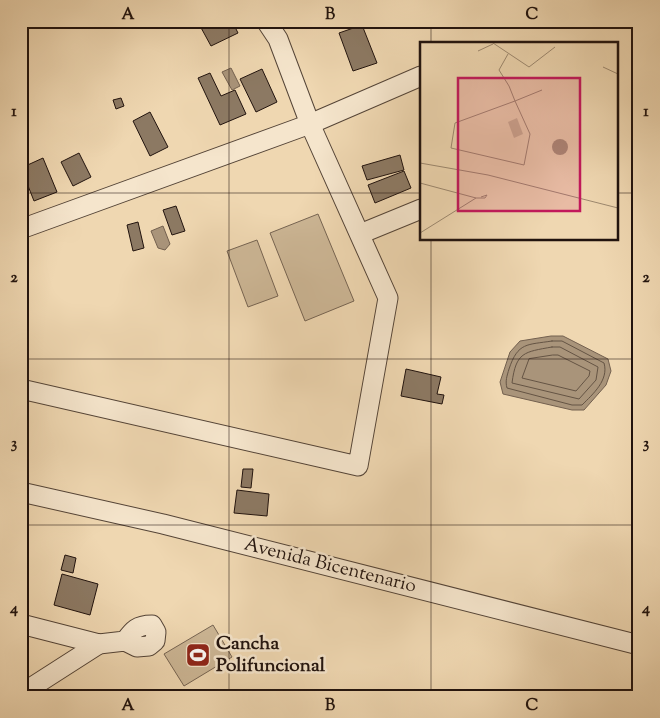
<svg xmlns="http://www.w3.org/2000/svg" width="660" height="718" font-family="'Sorts Mill Goudy',serif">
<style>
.green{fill:#ccb695;stroke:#766452}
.water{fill:#a9947a;stroke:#73604f}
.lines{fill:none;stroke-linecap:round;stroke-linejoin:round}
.shore{stroke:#655444;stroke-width:1}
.building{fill:#8c7963;stroke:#21130e}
.minor-casing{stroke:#544437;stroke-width:21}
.minor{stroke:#f5e5cc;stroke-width:19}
.grid{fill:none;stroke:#21130e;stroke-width:1;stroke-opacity:0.55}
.labels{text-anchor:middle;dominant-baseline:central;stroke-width:5;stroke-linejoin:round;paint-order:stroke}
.street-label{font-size:19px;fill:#21130e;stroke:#f5e5cc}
.poi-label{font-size:19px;font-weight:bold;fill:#21130e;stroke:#f5e5cc;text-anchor:start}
.inset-road{fill:none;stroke:#9d8970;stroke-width:1}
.view{fill:#c2185b;fill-opacity:0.15;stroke:#c2185b;stroke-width:2.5}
.inset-edge{fill:none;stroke:#21130e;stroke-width:2.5}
.neatline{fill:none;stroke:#21130e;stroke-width:2}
.grid-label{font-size:16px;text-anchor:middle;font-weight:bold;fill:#21130e}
</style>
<rect width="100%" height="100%" fill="#efd7b1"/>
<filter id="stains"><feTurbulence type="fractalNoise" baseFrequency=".004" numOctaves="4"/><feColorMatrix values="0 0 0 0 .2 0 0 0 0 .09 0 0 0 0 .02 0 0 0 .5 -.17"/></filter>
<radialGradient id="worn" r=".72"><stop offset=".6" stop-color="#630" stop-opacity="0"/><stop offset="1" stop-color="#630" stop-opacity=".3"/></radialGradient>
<g class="green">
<polygon points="318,214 354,301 305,321 270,233"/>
<polygon points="257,240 278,296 248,307 227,251"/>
<polygon points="213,625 232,657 184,686 164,654"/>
</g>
<g class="water">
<polygon points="231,68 240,86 232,90 222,72"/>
<polygon points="163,226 170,244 165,250 158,248 151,231"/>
<polygon points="551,336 563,336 608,359 611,371 606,385 584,410 572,410 503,394 500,382 510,352 520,341"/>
</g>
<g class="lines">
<g class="shore">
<path d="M552,341h10l42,22c5,17 -11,31 -22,42h-10l-65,-17c-2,-7 0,-12 2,-19 9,-27 18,-24 43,-28z"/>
<path d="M552,347h8l38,20 -2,13 -17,19 -67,-16c4,-31 12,-31 40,-36z"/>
<polygon points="553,355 558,355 590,371 589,376 576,391 522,378 529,359"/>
</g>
</g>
<g class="building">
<polygon points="204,21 232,21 238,33 211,46 199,24"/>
<polygon points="362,25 377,63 353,71 339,33"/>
<polygon points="262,69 277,102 256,112 240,79"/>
<polygon points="210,73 221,96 235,90 246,114 220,125 198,78"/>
<polygon points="121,98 124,106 116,109 113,100"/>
<polygon points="150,112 168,147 150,156 133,121"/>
<polygon points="79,153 91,177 73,186 61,162"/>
<polygon points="400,155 404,170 367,180 362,166"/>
<polygon points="43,158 57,192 34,201 21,168"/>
<polygon points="404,171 411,188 375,203 368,185"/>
<polygon points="176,206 185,231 172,235 163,210"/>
<polygon points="138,222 144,248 133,251 127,225"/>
<polygon points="406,369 441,377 437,394 444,395 442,404 401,396"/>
<polygon points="243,469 253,469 251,488 241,487"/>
<polygon points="237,490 269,494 267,516 234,513"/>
<polygon points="65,555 76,558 73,573 61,570"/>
<polygon points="62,574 98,584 90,615 54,605"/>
</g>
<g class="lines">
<defs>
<g id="minor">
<polyline points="21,229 310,124 421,76"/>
<polyline points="360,234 421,209"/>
<polyline points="21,389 358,466 388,298 310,124 278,39 266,21"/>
<polyline points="21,492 163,524 639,645"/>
<path d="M21,624l78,20 26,-3 12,6 12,-1 6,-5 1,-9 -4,-7c-15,0 -19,5 -27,16"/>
<polyline points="21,694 99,644"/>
</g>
</defs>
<use href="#minor" class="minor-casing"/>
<use href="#minor" class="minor"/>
</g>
<path class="grid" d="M229,21v676M431,21v23M21,193h400M616,193h23M431,239v458M21,359h618M21,525h618"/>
<defs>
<symbol id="stadium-square" viewBox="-11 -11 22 22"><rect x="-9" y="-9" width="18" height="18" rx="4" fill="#8f2418" stroke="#f5e5cc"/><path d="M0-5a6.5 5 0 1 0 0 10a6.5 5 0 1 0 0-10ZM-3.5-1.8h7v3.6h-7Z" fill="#fff"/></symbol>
</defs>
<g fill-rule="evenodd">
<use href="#stadium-square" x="184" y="641" width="28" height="28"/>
</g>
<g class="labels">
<g class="street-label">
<text transform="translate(330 566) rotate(14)">Avenida Bicentenario</text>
</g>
<g class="poi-label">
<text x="216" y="644">Cancha<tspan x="216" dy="22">Polifuncional</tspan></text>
</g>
</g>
<g transform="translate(420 42)">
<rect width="198" height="198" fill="#efd7b1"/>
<path d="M97,76l6,16 -9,4 -6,-16z" fill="#ccb695"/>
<path d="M132 105a8 8 0 1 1 16 0a8 8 0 1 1-16 0Z" fill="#a9947a"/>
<path class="inset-road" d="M73,1l36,24 26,-20M58,9l15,-7M88,12l-9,16 10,16 6,15 15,33 -6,31 -73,-17 4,-25 60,-22 27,-11M183,25l15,7M0,121l68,12 130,33M0,141l56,15h9l2,-3 -6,2M0,191l56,-35"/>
<path class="view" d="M38,36h122v133h-122z"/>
<rect width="198" height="198" class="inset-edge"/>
</g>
<rect width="660" height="718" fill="none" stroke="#efd7b1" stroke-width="55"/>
<rect x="28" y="28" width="604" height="662" class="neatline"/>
<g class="grid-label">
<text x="128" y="19">A</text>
<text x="330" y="19">B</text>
<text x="532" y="19">C</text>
<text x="14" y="116">1</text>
<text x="646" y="116">1</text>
<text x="14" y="282">2</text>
<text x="646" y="282">2</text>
<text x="14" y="448">3</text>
<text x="646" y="448">3</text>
<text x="14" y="613">4</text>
<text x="646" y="613">4</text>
<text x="128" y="710">A</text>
<text x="330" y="710">B</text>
<text x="532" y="710">C</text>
</g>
<rect width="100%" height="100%" filter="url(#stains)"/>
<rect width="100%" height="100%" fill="url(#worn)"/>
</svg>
